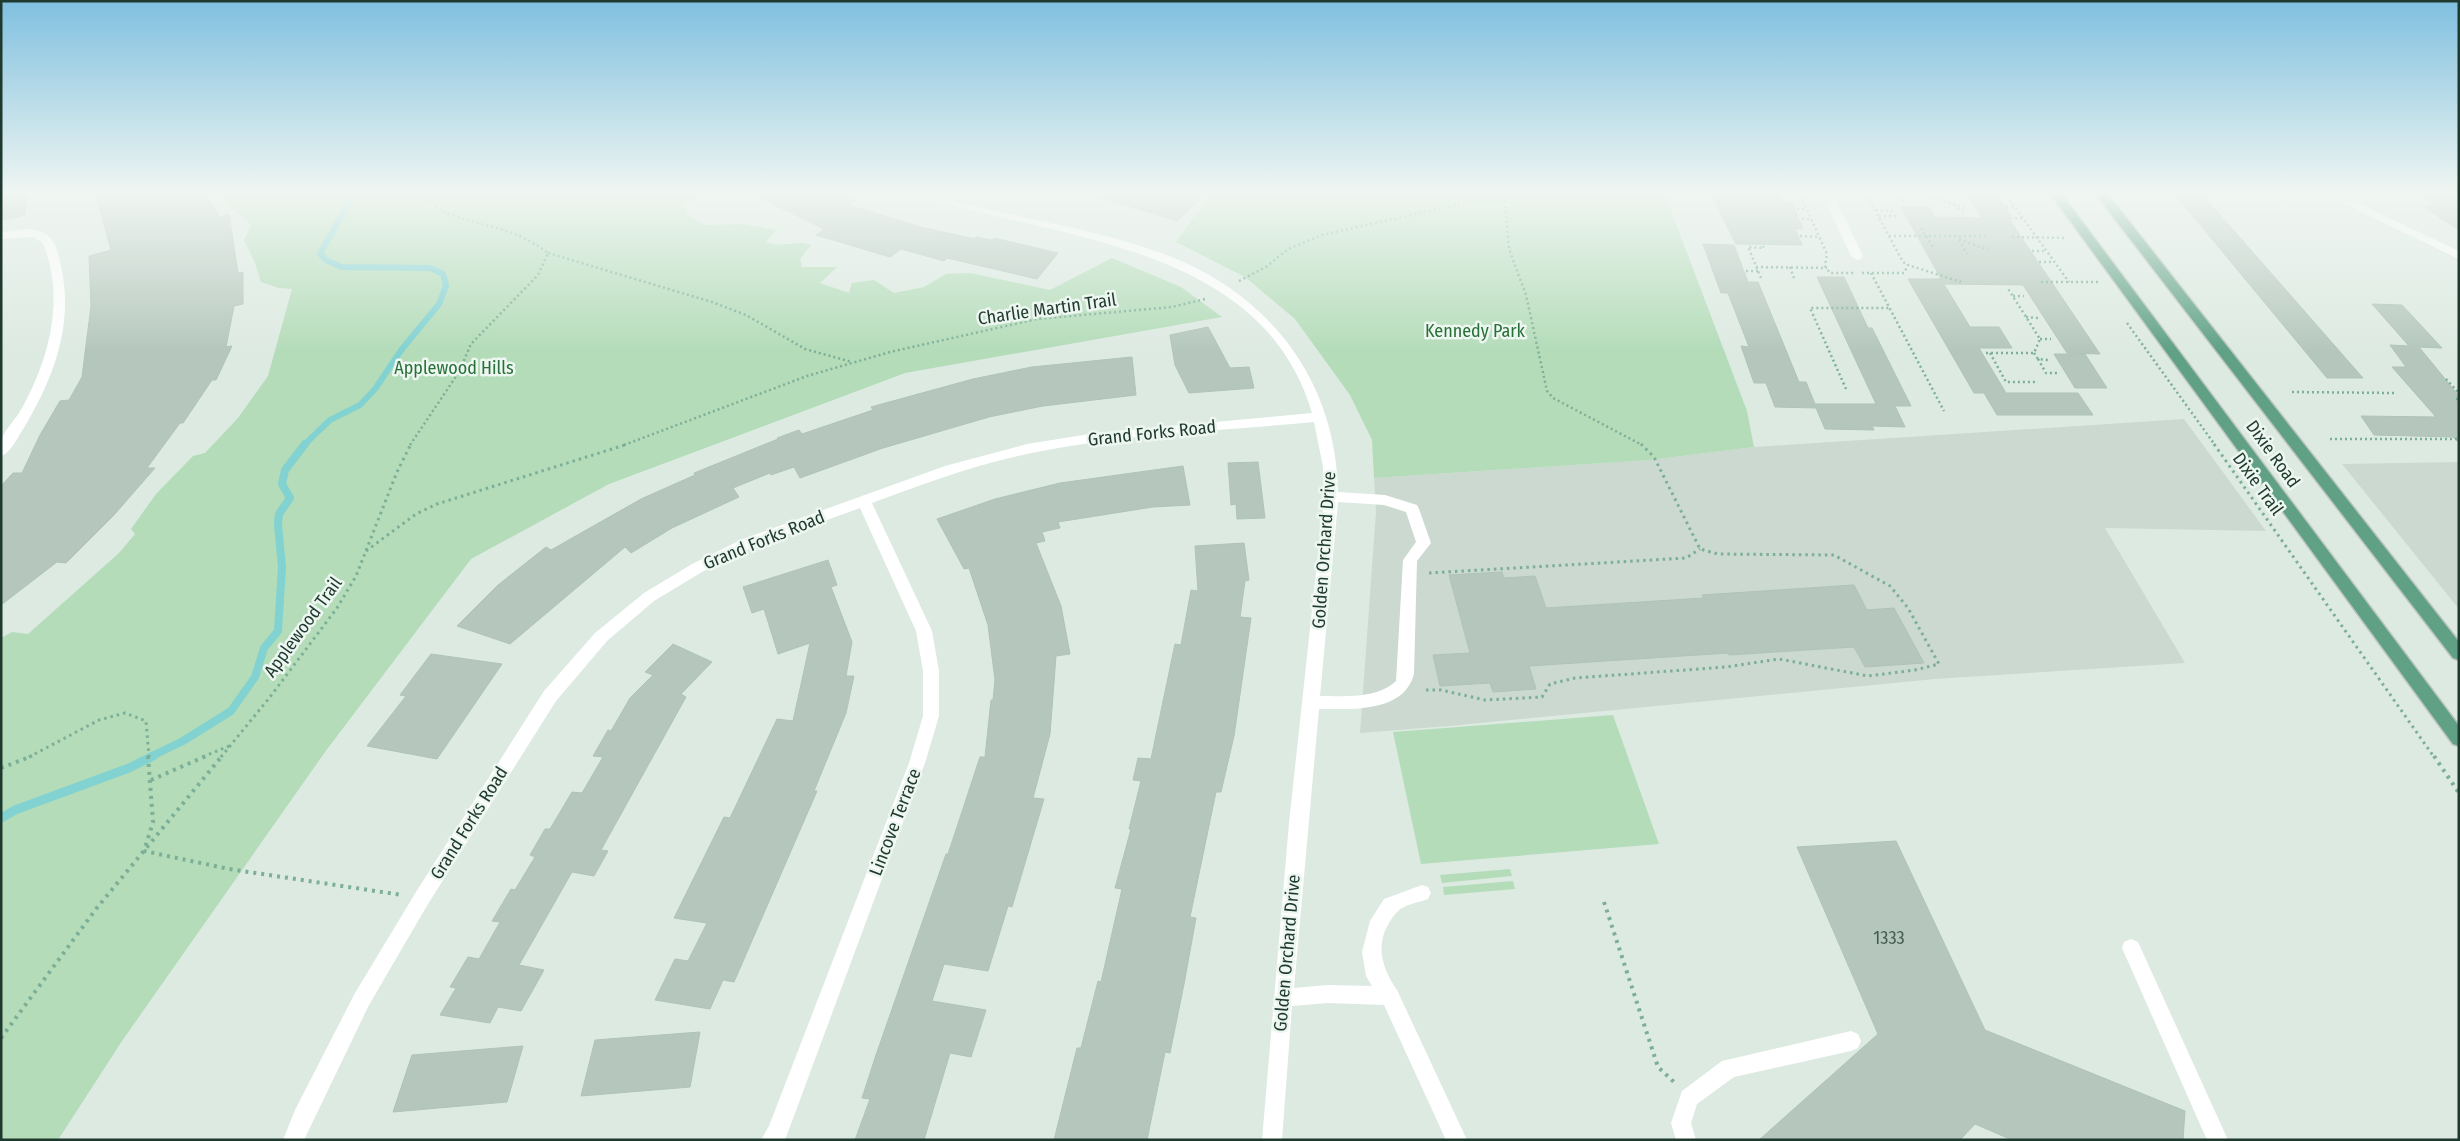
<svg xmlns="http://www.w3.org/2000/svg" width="2460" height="1141" font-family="'Fira Sans Condensed',sans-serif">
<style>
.built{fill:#cbd9d1}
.green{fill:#b4dcb9}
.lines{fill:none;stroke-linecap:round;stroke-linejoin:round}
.stream-far2{stroke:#82d2d2;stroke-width:6}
.stream-far1{stroke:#82d2d2;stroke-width:8}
.stream{stroke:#82d2d2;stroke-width:9}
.building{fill:#b5c7bd;stroke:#afc3b8}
.major-casing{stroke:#bcc4c0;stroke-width:3}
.path-far2{stroke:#7caf97;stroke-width:2.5;stroke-dasharray:2 3;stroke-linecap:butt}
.path-far1{stroke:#7caf97;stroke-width:3;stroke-dasharray:2.5 4;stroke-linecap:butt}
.path{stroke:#7caf97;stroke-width:4;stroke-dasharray:3 5;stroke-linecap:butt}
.minor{fill:#fff;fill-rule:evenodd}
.major{fill:#60a186;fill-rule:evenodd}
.labels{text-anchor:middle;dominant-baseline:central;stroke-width:5;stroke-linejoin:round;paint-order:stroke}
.street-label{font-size:18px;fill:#1e392e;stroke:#edf6f0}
.park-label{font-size:18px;fill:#277138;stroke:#edf6f0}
.near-number-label{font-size:18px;fill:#445c52}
</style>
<rect width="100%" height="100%" fill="#ddeae2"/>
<g class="built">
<polygon points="2184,419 2266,531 2105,528 2185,663 1935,679 1449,726 1360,733 1376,512 1374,478 1650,460 1754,447"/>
<polygon points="2459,462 2459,609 2342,464"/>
</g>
<g class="green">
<path d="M215,192h360l11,2 9,-2h110l-21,11 3,11 17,11 40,-1 32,6 -10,12c19,7 28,-3 45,3l-11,14 2,8h35l-17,16 29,10 3,-10 22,-3 20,13 30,-6 22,-13 24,-1 80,17 62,-32 69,29 41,30 -317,56 -296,111 -138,75 -146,193 -203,289 -64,99h-57v-502l11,-6 16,2 91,-81 16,-19 -4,-5 25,-35 37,-38 12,-3 33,-35 30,-42 24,-87 -13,-1 -18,-6 -6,-19 -11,-23 7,-15z"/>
<polygon points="1212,192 1664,192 1747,411 1754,447 1650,460 1374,478 1372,440 1350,395 1295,319 1245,277 1176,242"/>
<polygon points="1613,715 1659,844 1421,864 1393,732"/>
<polygon points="1510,869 1512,876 1442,883 1440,875"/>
<polygon points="1513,881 1515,889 1444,895 1443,887"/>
</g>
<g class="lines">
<polyline class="stream-far2" points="304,445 330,420 360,405 375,389 402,349 439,304 446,286 443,274 430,268 341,267 326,260 320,254 349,203 350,192"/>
<polyline class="stream-far1" points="150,757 183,741 231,711 255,677 264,648 278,631 282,567 278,524 279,514 290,498 282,484 285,470 305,444"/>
<polyline class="stream" points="1,818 15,810 129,768 153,756"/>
</g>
<g class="building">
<polygon points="1,192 27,192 25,215 1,220"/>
<polygon points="95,192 203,192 220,217 229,214 238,273 243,272 243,304 234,306 226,347 232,346 216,380 212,380 183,423 180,423 147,468 155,468 114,515 66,563 57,562 1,605 1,486 13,473 22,473 40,435 60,401 69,400 82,377 91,306 89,256 111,250"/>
<polygon points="748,192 837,192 855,200 848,205 921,227 975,239 976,237 992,240 994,238 1058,253 1037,279 947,258 944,261 901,249 890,257 816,235 824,229"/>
<polygon points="1097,192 1207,192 1177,221 1096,196"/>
<polygon points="1710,192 1778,192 1783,202 1792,202 1803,229 1795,228 1802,245 1736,244"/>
<polygon points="1965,192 1995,192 2013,219 2009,219 2100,354 2067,353 2023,285 1944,284 1901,207 1929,207 1935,217 1982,218"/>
<polygon points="2173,192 2200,192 2363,378 2327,378"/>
<polygon points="2414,192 2459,192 2459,230 2424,207 2436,205"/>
<polygon points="1703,244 1734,245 1748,282 1758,282 1799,382 1806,382 1815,404 1876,404 1817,277 1844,277 1868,328 1872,328 1911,406 1895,406 1905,427 1872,426 1874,430 1825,429 1816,408 1775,407 1766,383 1754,383 1741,346 1749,347 1728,293 1721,293"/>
<polygon points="1908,279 1941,279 1970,327 1999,327 2012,348 1979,348 2006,393 2078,393 2093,415 1997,415 1984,393 1974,393"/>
<polygon points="2372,304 2402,305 2442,348 2419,347 2459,396 2459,443 2453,437 2374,435 2361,416 2436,417 2392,367 2406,367 2390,345 2409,346"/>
<polygon points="1208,327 1230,368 1249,367 1254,388 1189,393 1175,365 1170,335"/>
<polygon points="2054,354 2085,354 2107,388 2075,388"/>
<polygon points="1132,357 1136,395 1043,406 989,417 883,448 800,478 794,467 771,475 770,473 733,488 739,497 672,528 631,553 625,547 510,644 457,626 498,585 546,547 551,550 641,499 695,475 694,473 778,439 777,438 799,430 802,434 873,410 871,407 973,379 1032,367"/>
<polygon points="1258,462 1265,518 1237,519 1236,504 1231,505 1228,463"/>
<polygon points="1183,466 1190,505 1153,507 1058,522 1060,528 1042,532 1045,541 1036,543 1061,606 1070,654 1056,656 1050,734 1033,798 1044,799 1012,907 1008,906 988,971 944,964 932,1001 986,1010 971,1057 950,1053 924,1140 855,1140 870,1099 862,1098 876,1055 946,854 948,854 980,757 985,757 991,700 993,700 995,680 988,625 969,568 964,569 937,519 995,499 1060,483"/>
<polygon points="1244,543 1249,580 1245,581 1240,617 1251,618 1234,736 1221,792 1216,792 1190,917 1196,918 1184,984 1170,1053 1165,1052 1147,1140 1054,1140 1077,1048 1081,1048 1098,981 1101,982 1122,889 1115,888 1131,829 1129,829 1141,781 1133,780 1138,758 1151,759 1175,644 1181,645 1191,590 1198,591 1195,546"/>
<polygon points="828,560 837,585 831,587 852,642 846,676 854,676 846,713 814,791 817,791 734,982 723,980 710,1009 655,1000 675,959 688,961 707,923 674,918 724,817 730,818 777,719 793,721 810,643 778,654 764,609 752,613 743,587"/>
<polygon points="1502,572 1504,578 1535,576 1546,608 1704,598 1702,595 1854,585 1867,610 1894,608 1924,663 1865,667 1854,647 1729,655 1728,653 1529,666 1536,689 1493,692 1490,683 1440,686 1433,655 1470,653 1449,575"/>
<polygon points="673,644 712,662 681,694 686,697 601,850 608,851 594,876 572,872 519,965 544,970 521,1011 498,1007 490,1023 440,1015 456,988 450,987 468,957 479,959 500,922 492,921 511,889 515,890 535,857 530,855 545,829 550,829 572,792 582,793 603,757 593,756 608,730 611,731 630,698 653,675 645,672"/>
<polygon points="431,654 502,664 437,759 367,746 406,696 400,695"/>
<polygon points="1896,841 1985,1030 2185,1111 2183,1140 2012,1140 1975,1124 1960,1140 1759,1140 1878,1034 1797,847"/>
<polygon points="700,1032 690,1087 581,1096 595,1040"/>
<polygon points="523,1046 507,1102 393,1112 412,1055"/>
</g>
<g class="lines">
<defs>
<g id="major">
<polygon points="2049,192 2060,192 2459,726 2459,746 2453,744"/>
<polygon points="2094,192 2106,192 2459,642 2459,660 2453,658"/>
</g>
</defs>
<use href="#major" class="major-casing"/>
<g class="path-far2">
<polyline points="1799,192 1827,254 1825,266 1830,273 1855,273"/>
<polyline points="1865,192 1903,262 1908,265"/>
<polyline points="1897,192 1904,203"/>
<polyline points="1915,192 1966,208"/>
<polyline points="2004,192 2069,282"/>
<polyline points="1505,201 1509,249 1526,295 1547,391 1553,398 1642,445"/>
<polyline points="1954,205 1963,212"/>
<polyline points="2006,207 2015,207"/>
<polyline points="1797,209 1807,209"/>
<polyline points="1876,210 1895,211"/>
<polyline points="1879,216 1898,216"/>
<polyline points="2015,218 2023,218"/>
<polyline points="1802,219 1811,219"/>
<polyline points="1921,228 1933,247"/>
<polyline points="1800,236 1820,237"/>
<polyline points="1889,236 1985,236"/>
<polyline points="2012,237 2066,238"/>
<polyline points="1959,239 1988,250"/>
<polyline points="1959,240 1967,254"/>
<polyline points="2032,251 2046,251"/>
<polyline points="548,253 712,302 746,315 805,349 852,362"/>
<polyline points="2039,262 2054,262"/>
<polyline points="1756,267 1827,268"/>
<polyline points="1790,267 1794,278"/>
<polyline points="1746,271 1758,271"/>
<polyline points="1862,273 1904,273 1908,265 1961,282"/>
<polyline points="1871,273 1944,411"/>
<polyline points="1761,278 1748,247 1764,248 1763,246"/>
<polyline points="1239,281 1266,267 1288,249 1322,235 1470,202 1505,201 1513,192"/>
<polyline points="2041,282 2098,282"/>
<polyline points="2013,296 2024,296"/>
<polyline points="2026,317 2038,318"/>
<polyline points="2127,323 2215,445"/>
<polyline points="2040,339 2051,339"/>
<polyline points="1986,353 2034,353 2040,339 2007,287"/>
<polyline points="1990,353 2006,382 2038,382"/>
<polyline points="2034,353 2038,359 2049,360"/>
<polyline points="2038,359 2046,373 2059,373"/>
<polyline points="2446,379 2459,393"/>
<polyline points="1846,389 1810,308 1889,308"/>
<polyline points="2292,392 2394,393"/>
<polyline points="2456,399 2459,399"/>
<polyline points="2330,439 2459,439"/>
<path d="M410,445l49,-73 12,-28 67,-69 10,-22c-36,-27 -58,-24 -96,-38 -13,-4 -25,-16 -36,-23"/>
<polyline points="624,445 807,376 890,352 1037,319 1172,307 1205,299"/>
</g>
<g class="path-far1">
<polyline points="2214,444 2434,757"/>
<polyline points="366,551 416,514 437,504 628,444"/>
<polyline points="1429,573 1686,558 1700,549"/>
<polyline points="1426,690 1441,690 1485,700 1542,697 1550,684 1575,678 1726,667 1779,659 1868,676 1915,670 1939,664 1908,608 1890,586 1834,555 1718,554 1700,549 1654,457 1641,444"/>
<polyline points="29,757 99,720 125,713 146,721 149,757"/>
<polyline points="203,757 229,746"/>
<polyline points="221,757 270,697 337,608 356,576 397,472 411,444"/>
</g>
<g class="path">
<polyline points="148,756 153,822 144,851 229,869 402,895"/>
<polyline points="2434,756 2459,793"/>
<polyline points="1,768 32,756"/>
<polyline points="151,780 206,756"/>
<polyline points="1604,902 1658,1067 1675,1083"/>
<polyline points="1,1038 96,909 222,756"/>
</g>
<g class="minor">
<path d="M911,192c18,0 33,6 51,11 20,5 39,9 59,14 48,10 97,20 143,37 105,39 172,126 174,238l47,3 32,10 2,4 12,34 -14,18 -3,113c-10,39 -63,35 -95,35l-25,279 33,-3 45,1 -6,-10 -4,-24 8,-31 14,-22 38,-14 6,2 3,6 -3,6c-8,3 -25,6 -31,13 -23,26 -18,52 0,78l70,150h-21l-62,-135 -57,-2 -35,3 -10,134h-20l27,-317 34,-315v-41l-9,-45c-94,9 -194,12 -287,32 -53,11 -104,30 -155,49l60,128 7,40v45l-14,47 -140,377h-24l8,-14 140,-363 14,-47v-45l-7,-40 -56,-123 -107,39 -51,25 -48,29 -47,40 -51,60 -128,203 -59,101 -65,135h-21l12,-30 60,-117 61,-101 128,-201 51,-58 49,-40 48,-29 51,-25 202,-73 82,-22 69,-11 216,-20c-50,-171 -259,-174 -400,-219zM1338,502l46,3 22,7 10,30 -13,18 -7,121c-19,18 -52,15 -76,15z"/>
<polygon points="1821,192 1832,192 1863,256 1861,259 1857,260 1851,256"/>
<polygon points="2320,192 2334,192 2459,251 2459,259"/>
<path d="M26,229c27,2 30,13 35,37 13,58 -7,111 -36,160 -6,9 -14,27 -24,30 0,-5 -1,-12 0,-16 4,-11 16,-22 21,-32 28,-51 43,-110 21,-165l-10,-6 -32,2v-7z"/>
<polygon points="2131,939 2138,942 2228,1140 2207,1140 2122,948 2124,942"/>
<polygon points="1851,1031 1858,1034 1861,1041 1858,1048 1851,1051 1734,1077 1697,1104 1691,1123 1696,1140 1676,1140 1671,1123 1682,1091 1722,1061"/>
</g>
<use href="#major" class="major"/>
</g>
<linearGradient id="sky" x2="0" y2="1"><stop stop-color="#7fc0df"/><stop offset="0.55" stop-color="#f0f6f2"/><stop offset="1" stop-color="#f0f6f2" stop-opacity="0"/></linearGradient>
<rect width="2460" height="351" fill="url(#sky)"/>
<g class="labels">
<g class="street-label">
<text transform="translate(1047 309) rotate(-8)">Charlie Martin Trail</text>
<text transform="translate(1152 433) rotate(-6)">Grand Forks Road</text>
<text transform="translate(2273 454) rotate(54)">Dixie Road</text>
<text transform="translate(2258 484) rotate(54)">Dixie Trail</text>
<text transform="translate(764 540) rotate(-22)">Grand Forks Road</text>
<text transform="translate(1324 550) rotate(-86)">Golden Orchard Drive</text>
<text transform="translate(303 627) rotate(-54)">Applewood Trail</text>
<text transform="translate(895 822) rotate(-69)">Lincove Terrace</text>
<text transform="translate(469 823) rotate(-58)">Grand Forks Road</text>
<text transform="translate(1287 953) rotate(-85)">Golden Orchard Drive</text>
</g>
<g class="park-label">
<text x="1475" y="331">Kennedy Park</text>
<text x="454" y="368">Applewood Hills</text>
</g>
<g class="near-number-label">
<text x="1889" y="938">1333</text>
</g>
</g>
<rect width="2460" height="1141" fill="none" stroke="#1e392e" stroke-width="5"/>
</svg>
